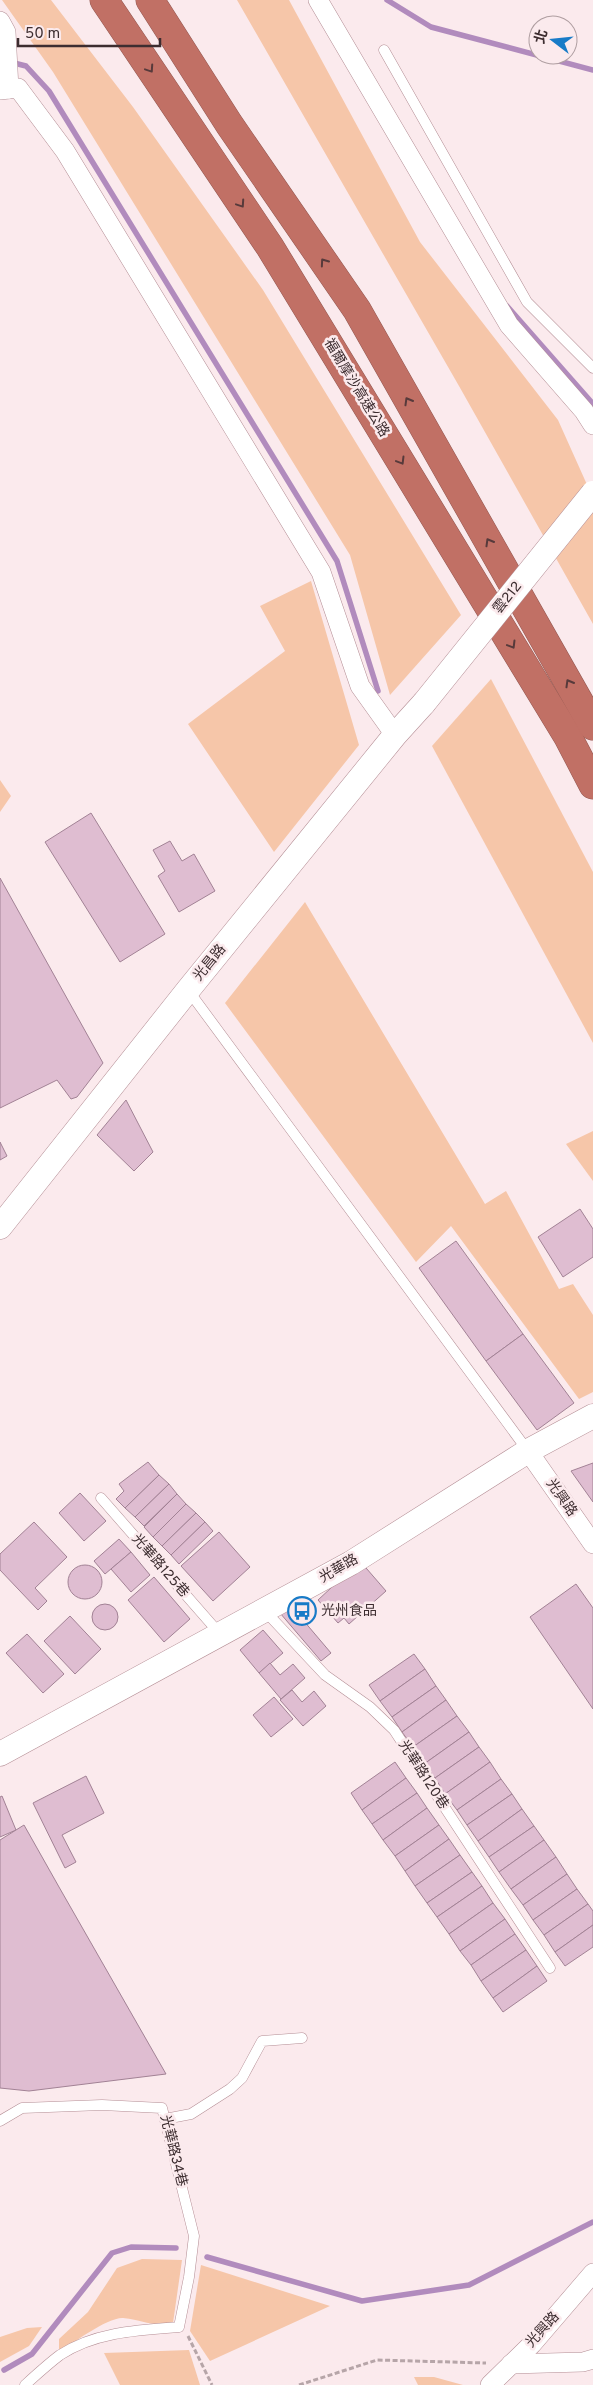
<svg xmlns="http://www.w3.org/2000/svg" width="593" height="2385" font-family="Overpass,'Noto Sans TC',sans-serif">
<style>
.green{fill:#f6c6a9}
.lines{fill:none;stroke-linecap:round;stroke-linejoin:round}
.stream{stroke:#b18bbd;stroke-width:5.5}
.building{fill:#dfbdd1;stroke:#a28295}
.service-casing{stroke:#b48e95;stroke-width:11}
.minor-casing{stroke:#b48e95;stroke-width:20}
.tertiary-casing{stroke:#b48e95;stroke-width:25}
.motorway-casing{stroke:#935952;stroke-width:29}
.path{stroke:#b6a5a8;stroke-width:3;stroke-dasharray:5 2.5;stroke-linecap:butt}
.service{stroke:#fff;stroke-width:10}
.minor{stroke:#fff;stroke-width:19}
.tertiary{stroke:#fff;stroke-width:24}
.motorway{stroke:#c17065;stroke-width:28}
.tertiary-bridge-casing{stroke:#b48e95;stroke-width:25;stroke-linecap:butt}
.tertiary-bridge{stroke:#fff;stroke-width:24}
.oneway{stroke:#573a3b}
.labels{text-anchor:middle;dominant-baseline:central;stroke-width:5;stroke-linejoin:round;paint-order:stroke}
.street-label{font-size:14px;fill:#3d2d30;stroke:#fbeaed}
.poi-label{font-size:14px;fill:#3d2d30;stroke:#fbeaed;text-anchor:start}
</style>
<rect width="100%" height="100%" fill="#fbeaed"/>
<g class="green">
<polygon points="2,0 51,0 133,107 263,290 461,615 390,695 350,555 53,72"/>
<polygon points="237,0 289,0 420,242 558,420 593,498 593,624 459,386"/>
<polygon points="311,581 359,745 274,852 188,724 285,651 260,606"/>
<polygon points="491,679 593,872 593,1043 432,746"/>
<polygon points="0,780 11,796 0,812"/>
<polygon points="305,902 485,1204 506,1191 559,1289 573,1284 593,1315 593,1392 579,1399 451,1226 416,1262 225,1003"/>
<polygon points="593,1131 593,1181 566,1144"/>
<path d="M142,2259l40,1 -9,63c-24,4 -28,-3 -50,-5 -15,-1 -52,26 -64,35v-14l29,-27 29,-44z"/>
<polygon points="201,2265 330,2306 210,2361 190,2331"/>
<polygon points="42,2327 29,2346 0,2362 0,2337 27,2328"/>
<polygon points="189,2350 200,2385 120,2385 104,2353"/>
<polygon points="414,2377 434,2377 463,2385 418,2385"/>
</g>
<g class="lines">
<g class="stream">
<polyline points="387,0 431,27 593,70"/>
<polyline points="10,62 26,66 49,91 337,561 378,691"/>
<polyline points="507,306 593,404"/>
<polyline points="207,2257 362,2301 469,2285 593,2222"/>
<polyline points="4,2370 32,2354 112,2253 131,2247 176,2248"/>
</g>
</g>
<g class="building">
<polygon points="91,813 165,934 120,962 45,842"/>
<polygon points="170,841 182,861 194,854 215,891 179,912 158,876 165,871 153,850"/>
<polygon points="0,878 103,1063 77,1097 71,1099 57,1080 0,1108"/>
<polygon points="126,1100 153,1152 134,1171 97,1135"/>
<polygon points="0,1142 7,1156 0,1160"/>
<polygon points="580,1209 593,1229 593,1257 563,1277 538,1237"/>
<polygon points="456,1241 523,1334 486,1361 419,1268"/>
<polygon points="523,1334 574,1403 537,1430 486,1361"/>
<polygon points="148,1462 159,1475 125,1508 116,1499 124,1491 119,1484"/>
<polygon points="593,1463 593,1502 571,1471"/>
<polygon points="159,1475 169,1484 135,1517 125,1508"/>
<polygon points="169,1484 177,1494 144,1526 135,1517"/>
<polygon points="80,1493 106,1521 84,1541 59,1513"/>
<polygon points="177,1494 186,1504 153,1537 144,1527"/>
<polygon points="186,1504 196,1513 162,1546 153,1537"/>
<polygon points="196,1513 205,1522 171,1555 162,1546"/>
<polygon points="34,1522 67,1557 35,1588 47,1601 38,1610 0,1570 0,1554"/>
<polygon points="205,1522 213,1531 179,1564 171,1555"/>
<polygon points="219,1532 250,1567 213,1601 181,1566"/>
<polygon points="119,1539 131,1552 105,1574 94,1561"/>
<polygon points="131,1552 150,1575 131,1592 111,1569"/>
<polygon points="360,1561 386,1591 349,1624 344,1618 338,1623 318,1600"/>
<circle cx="85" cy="1582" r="17"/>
<polygon points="154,1577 190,1619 164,1642 128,1600"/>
<polygon points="576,1584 593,1608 593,1709 530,1617"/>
<circle cx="105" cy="1617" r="13"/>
<polygon points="292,1607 331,1653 321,1661 280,1613"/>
<polygon points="70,1616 101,1649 75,1674 44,1641"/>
<polygon points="263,1630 283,1653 259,1673 240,1650"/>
<polygon points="27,1634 64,1674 43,1693 6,1653"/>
<polygon points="414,1654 425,1669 380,1701 369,1685"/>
<polygon points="270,1663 280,1675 293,1664 305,1678 281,1699 259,1673"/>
<polygon points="425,1669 436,1686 392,1717 380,1701"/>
<polygon points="436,1686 446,1700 402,1732 392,1717"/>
<polygon points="292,1690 302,1702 314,1691 326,1706 303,1726 280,1700"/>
<polygon points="274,1697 293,1719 271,1737 253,1715"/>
<polygon points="446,1700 457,1716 413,1747 402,1732"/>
<polygon points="457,1716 469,1732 424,1764 413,1747"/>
<polygon points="469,1732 479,1747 435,1778 424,1764"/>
<polygon points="479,1747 490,1762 445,1794 435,1778"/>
<polygon points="395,1762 406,1778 362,1810 351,1793"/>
<polygon points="490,1762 501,1779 457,1810 445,1794"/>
<polygon points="86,1776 104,1813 62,1835 76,1862 65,1868 33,1803"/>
<polygon points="406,1778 417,1793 372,1824 362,1810"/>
<polygon points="501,1779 512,1794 467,1825 457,1810"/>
<polygon points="417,1793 427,1808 383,1840 372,1824"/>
<polygon points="512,1794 522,1809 478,1841 467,1825"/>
<polygon points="2,1796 16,1830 0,1837 0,1797"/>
<polygon points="427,1808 439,1825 395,1856 383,1840"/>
<polygon points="522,1809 534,1826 489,1857 478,1841"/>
<polygon points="24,1825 59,1887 166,2074 29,2091 0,2088 0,1840"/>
<polygon points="439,1825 449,1839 405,1871 395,1856"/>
<polygon points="534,1826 544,1840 499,1872 489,1857"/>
<polygon points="449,1839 460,1855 415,1886 405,1871"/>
<polygon points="544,1840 556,1857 511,1889 499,1872"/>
<polygon points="460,1855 472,1872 427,1903 415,1886"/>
<polygon points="556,1857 567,1874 523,1905 511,1889"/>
<polygon points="472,1872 482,1886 437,1917 427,1903"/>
<polygon points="567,1874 577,1889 533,1920 523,1905"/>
<polygon points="482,1886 493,1903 449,1934 437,1917"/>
<polygon points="577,1889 588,1904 544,1935 533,1920"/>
<polygon points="493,1903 505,1919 460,1951 449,1934"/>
<polygon points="588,1904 593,1911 593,1925 555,1952 544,1935"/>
<polygon points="505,1919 515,1934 471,1965 460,1951"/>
<polygon points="593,1925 593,1947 565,1966 555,1952"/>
<polygon points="515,1934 526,1950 481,1981 471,1965"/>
<polygon points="526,1950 537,1966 493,1998 481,1981"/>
<polygon points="537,1966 547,1981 503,2012 493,1998"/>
</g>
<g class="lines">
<defs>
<g id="service">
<polyline points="384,50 527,302 593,368"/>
<polyline points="188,990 528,1451"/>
<polyline points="101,1498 220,1634"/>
<polyline points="265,1611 325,1675 370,1707 394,1730 550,1968"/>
<polyline points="165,2119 191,2114 230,2089 242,2078 262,2041 302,2038"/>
<path d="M0,2121l22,-13 80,-3 60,3 32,128 -5,41 -10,50c-41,3 -84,5 -119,28 -12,9 -24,20 -35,30"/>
</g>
<g id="minor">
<polyline points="318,0 509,325 584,411 593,425"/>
<polyline points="0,21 6,32 9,89"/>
<polyline points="0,90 18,88 65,151 321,572 360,686 395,735"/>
<polyline points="528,1451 593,1544"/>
<polyline points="511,2364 583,2362 593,2359"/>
<polyline points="490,2385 532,2344 593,2273"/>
</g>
<g id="tertiary">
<polyline points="0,1227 188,990 395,735 424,703"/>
<polyline points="0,1754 351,1563 528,1451 593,1416"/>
</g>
<g id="motorway">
<polyline points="104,0 270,247 568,737 593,785"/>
<polyline points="150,0 229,124 357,310 593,726"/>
</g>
</defs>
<use href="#service" class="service-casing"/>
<use href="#minor" class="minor-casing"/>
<use href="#tertiary" class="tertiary-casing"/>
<use href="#motorway" class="motorway-casing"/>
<g class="path">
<polyline points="188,2336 212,2385"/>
<polyline points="299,2385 377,2360 486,2363"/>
</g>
<use href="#service" class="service"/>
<use href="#minor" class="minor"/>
<use href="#tertiary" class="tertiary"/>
<use href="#motorway" class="motorway"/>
<defs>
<polyline id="tertiary-bridge" points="424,703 593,493"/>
</defs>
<use href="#tertiary-bridge" class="tertiary-bridge-casing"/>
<use href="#tertiary-bridge" class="tertiary-bridge"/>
</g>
<defs><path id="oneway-chevron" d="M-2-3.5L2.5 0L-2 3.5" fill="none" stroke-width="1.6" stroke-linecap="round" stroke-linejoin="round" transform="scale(1.25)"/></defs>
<g class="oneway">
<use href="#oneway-chevron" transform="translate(150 69) rotate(56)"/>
<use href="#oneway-chevron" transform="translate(241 204) rotate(56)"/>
<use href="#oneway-chevron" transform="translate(324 262) rotate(-125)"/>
<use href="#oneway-chevron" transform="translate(408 401) rotate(-120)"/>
<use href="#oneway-chevron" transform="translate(401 461) rotate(59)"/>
<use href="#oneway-chevron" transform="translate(489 542) rotate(-120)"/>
<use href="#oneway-chevron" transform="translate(512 645) rotate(59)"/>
<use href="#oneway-chevron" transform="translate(569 683) rotate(-120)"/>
</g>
<defs>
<symbol id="bus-ring" viewBox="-11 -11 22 22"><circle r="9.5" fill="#fbeaed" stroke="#187bc7" stroke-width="1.5"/><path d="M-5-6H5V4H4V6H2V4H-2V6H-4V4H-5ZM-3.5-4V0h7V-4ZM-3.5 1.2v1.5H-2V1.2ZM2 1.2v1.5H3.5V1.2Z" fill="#187bc7"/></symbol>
</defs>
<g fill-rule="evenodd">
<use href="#bus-ring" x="286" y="1595" width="32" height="32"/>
</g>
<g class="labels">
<g class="street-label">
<text transform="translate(356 388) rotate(59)">福爾摩沙高速公路</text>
<text transform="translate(508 598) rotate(-51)">雲212</text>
<text transform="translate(210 963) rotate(-51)">光昌路</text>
<text transform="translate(561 1498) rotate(55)">光興路</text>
<text transform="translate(160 1566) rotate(49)">光華路125巷</text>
<text transform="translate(339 1569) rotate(-30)">光華路</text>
<text transform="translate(423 1775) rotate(57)">光華路120巷</text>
<text transform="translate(173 2151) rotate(76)">光華路34巷</text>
<text transform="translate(543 2330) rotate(-48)">光興路</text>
</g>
<g class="poi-label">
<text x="321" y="1611">光州食品</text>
</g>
</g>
<g transform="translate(553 40) rotate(286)"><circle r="24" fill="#fbeaed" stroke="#af9ea1"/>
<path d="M0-4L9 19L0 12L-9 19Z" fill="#187bc7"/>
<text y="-8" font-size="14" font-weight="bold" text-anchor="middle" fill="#3d2d30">北</text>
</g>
<path d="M18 38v8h142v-8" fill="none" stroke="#3d2d30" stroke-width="2.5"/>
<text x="25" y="38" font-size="15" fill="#3d2d30" stroke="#fbeaed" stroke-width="4" paint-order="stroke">50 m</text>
</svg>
